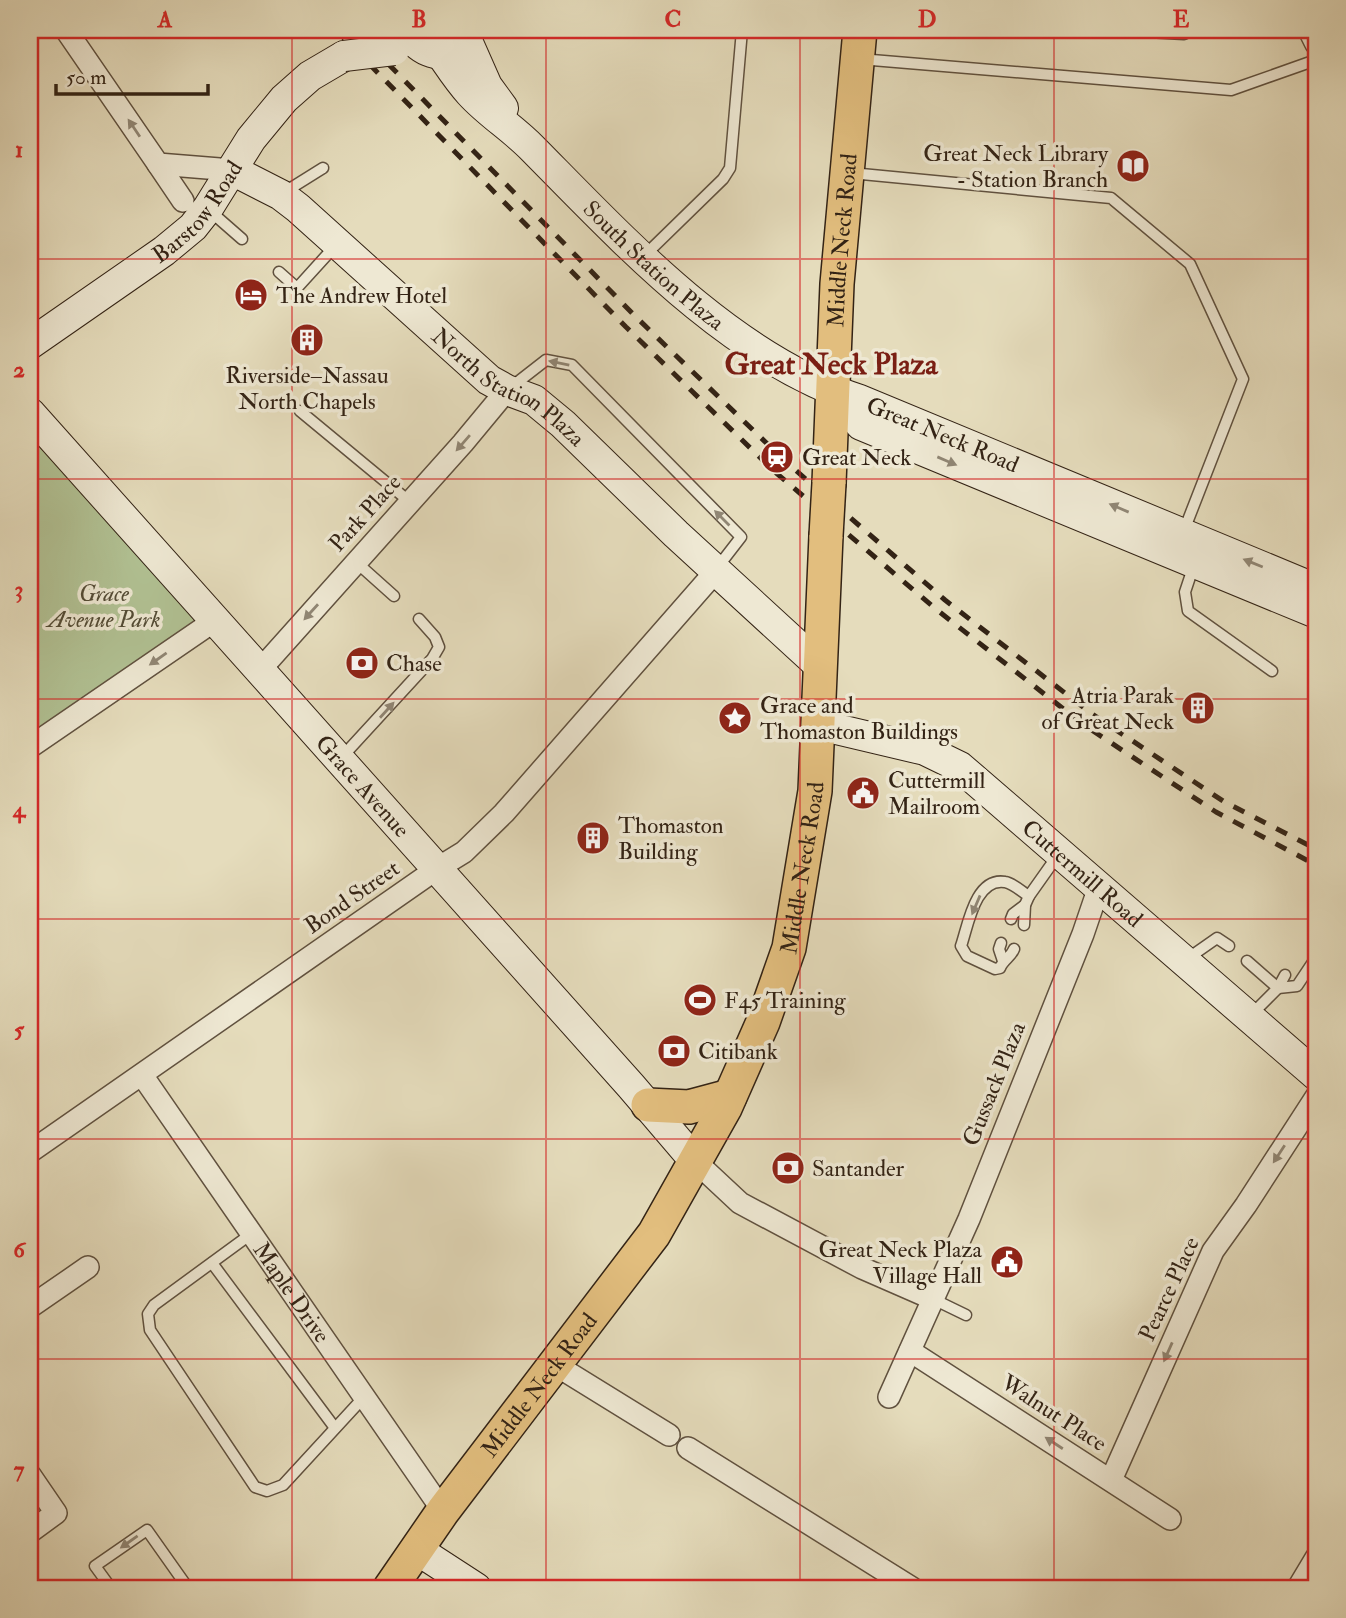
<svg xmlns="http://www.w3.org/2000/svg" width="1346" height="1618" font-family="'IM FELL Double Pica',serif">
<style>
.green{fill:#b1c193;stroke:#727254;stroke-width:2}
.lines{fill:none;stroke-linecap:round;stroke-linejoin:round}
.lane-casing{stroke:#60513f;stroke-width:13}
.street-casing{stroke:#60513f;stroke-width:24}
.secondary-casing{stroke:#332315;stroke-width:32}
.primary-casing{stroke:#332315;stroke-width:36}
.lane{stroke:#eee8d3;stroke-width:10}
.street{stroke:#eee8d3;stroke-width:21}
.secondary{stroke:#eee8d3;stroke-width:30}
.primary{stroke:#e2be7e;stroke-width:33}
.rail{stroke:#332315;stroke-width:5;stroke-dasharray:12 12;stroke-linecap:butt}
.secondary-bridge-casing{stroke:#332315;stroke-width:32;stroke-linecap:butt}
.primary-bridge-casing{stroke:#332315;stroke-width:36;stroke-linecap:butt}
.secondary-bridge{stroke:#eee8d3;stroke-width:30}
.primary-bridge{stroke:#e2be7e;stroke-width:33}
.oneway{fill:#908674}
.grid{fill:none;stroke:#d62828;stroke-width:2;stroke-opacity:0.55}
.labels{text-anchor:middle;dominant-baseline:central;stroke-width:7;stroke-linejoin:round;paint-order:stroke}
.poi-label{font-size:23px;fill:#332315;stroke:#eee8d3;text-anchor:start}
.street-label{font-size:23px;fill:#332315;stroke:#eee8d3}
.park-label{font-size:23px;font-style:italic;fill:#524a34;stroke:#eee8d3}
.district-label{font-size:30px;font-weight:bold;fill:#7a1f14;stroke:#eee8d3}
.neatline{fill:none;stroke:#d62828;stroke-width:2.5}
.grid-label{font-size:23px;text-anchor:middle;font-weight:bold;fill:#d62828}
</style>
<rect width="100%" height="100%" fill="#e5dcbc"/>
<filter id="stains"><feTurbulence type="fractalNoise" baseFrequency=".00286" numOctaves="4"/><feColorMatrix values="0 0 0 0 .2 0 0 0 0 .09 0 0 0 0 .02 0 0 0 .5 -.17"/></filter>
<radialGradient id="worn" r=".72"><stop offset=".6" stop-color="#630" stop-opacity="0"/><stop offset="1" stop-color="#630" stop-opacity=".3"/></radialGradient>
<polygon class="green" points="30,413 214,621 30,747"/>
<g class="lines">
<defs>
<g id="lane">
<polyline points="1111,30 1184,34 1185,30"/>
<polyline points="860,59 1231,90 1316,60"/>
<polyline points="851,173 1111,198 1190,264 1243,379 1183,533"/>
<polyline points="283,193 323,168"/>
<polyline points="210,211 242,239"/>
<polyline points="643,257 723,179 730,168 742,30"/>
<polyline points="279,272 297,288 336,245"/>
<polyline points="510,388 546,360 572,365 741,537 717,568"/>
<polyline points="300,411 410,502"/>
<polyline points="356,562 394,596"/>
<polyline points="1194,565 1185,592 1188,611 1272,671"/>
<polyline points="342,757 432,659 439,647 435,637 419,619"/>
<polyline points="1011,919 1013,914 1025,905"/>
<polyline points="1024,925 1025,905 1029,896 1058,855"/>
<polyline points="1001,943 999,949 1003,961"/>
<path d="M1014,949c-3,8 -11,11 -14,19l-5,1 -28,-13 -6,-10c7,-20 14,-69 44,-64 8,1 17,10 24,14"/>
<polyline points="1187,959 1217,938 1229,946"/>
<polyline points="1247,961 1278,988 1297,986 1315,959"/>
<polyline points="1251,1015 1278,988 1285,975"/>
<polyline points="251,1234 154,1305 148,1314 150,1330 255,1487 267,1491 283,1485 364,1397"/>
<polyline points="212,1263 335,1428"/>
<polyline points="933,1299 966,1315"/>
<polyline points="111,1588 95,1566 147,1530 188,1588"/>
</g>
<g id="street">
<polyline points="66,30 158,164 232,170"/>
<polyline points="1309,30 1316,44"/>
<polyline points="158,164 183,201"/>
<polyline points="260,670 463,443 507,390"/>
<polyline points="30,747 214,621"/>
<path id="s1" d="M142,1075l301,436"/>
<polyline points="30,1152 438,868 464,852 504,813 716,571"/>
<polyline points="695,1161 740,1203 862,1268 933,1299"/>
<polyline points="30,1307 88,1267"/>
<polyline points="910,1351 1170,1519"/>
<polyline points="554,1364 669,1435"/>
<polyline points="889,1397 969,1219 1083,934 1099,887"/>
<polyline points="688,1448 912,1588"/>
<polyline points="30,1475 56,1513 30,1532"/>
<polyline points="1111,1480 1213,1251 1246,1205 1316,1097"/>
<polyline points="1298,1588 1316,1558"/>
</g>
<g id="secondary">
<path d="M407,30c10,20 30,29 51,20"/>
<polyline points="378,31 381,30"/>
<polyline points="468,43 487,86 503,108"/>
<path id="s2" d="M441,54c9,13 18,27 29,39 19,21 44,36 63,56 92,93 199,210 327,251l456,189"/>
<path id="s3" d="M232,170l49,25 17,13 191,172 18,10 27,10 29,24 113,110 145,133"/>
<path id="s4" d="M30,344l134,-93 29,-24 15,-19 43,-69 33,-40 26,-23 34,-20"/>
<polyline points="832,391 861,425 1316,613"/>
<path id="s5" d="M30,413l601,673 64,75"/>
<path id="s6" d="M819,725l106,25 35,17 356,308"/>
<polyline points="416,1549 476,1588"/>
</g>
<g id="primary">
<path id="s7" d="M829,483l8,-199 23,-254"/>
<polyline points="648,1105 689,1107 730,1096"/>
<path id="s8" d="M390,1588l53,-77 211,-277 71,-126 38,-86 26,-74 26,-157 11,-255"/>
</g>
</defs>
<use href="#lane" class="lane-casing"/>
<use href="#street" class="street-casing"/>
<use href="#secondary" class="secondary-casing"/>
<use href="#primary" class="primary-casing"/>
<use href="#lane" class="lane"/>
<use href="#street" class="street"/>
<use href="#secondary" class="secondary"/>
<use href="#primary" class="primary"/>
<g class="rail">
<polyline points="336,30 626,327 775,472 937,610 1084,725 1216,812 1316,865"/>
<polyline points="355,30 636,317 785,461 945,600 1092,714 1223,801 1316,849"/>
</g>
<defs>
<polyline id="secondary-bridge" points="344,56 394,50"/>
<polyline id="primary-bridge" points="826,536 829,483"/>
</defs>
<use href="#secondary-bridge" class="secondary-bridge-casing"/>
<use href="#primary-bridge" class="primary-bridge-casing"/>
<use href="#secondary-bridge" class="secondary-bridge"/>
<use href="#primary-bridge" class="primary-bridge"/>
</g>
<defs><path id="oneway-solid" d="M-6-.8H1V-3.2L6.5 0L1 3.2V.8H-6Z" transform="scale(1.75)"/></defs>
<g class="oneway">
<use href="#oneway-solid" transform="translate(134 128) rotate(-124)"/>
<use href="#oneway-solid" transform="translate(559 363) rotate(-169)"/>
<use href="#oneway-solid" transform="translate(463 443) rotate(131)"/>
<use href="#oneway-solid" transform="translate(947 461) rotate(23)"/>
<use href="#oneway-solid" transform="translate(1119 508) rotate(-157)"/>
<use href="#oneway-solid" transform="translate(722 518) rotate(-135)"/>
<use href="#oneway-solid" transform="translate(1253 563) rotate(-158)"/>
<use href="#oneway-solid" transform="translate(311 612) rotate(132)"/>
<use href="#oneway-solid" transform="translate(158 659) rotate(145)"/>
<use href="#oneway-solid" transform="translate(387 710) rotate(-48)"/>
<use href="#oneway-solid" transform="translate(976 905) rotate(113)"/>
<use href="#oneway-solid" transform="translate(1279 1154) rotate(123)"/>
<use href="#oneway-solid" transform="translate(1168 1352) rotate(114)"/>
<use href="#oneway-solid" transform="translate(1054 1443) rotate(-147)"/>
<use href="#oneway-solid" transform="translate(129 1542) rotate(145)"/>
</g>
<path class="grid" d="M292,30v1558M546,30v1558M800,30v1558M1054,30v1558M30,259h1286M30,479h1286M30,699h1286M30,919h1286M30,1139h1286M30,1359h1286"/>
<defs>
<symbol id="library-disc" viewBox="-11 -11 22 22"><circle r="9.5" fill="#8f2418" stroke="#eee8d3"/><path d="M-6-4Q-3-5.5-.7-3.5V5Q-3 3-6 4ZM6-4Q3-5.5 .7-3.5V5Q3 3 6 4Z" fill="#fff"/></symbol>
<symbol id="hotel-disc" viewBox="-11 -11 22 22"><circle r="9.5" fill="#8f2418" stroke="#eee8d3"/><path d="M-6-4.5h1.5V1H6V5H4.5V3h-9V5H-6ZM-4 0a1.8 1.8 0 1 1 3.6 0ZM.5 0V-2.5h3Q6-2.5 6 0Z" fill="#fff"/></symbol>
<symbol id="building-disc" viewBox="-11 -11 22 22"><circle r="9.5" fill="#8f2418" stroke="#eee8d3"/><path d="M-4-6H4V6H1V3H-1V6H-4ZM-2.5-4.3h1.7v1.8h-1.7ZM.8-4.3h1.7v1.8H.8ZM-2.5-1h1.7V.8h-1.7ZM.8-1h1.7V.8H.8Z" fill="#fff"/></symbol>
<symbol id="station-disc" viewBox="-11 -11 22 22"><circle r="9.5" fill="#8f2418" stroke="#eee8d3"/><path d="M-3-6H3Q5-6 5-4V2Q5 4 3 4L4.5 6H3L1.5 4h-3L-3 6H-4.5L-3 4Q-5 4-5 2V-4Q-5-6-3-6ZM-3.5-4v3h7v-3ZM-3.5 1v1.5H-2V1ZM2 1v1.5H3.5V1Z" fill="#fff"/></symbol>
<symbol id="bank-disc" viewBox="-11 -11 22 22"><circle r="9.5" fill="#8f2418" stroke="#eee8d3"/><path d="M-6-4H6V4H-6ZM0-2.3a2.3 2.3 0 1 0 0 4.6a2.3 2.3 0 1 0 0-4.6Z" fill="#fff"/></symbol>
<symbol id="sight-disc" viewBox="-11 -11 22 22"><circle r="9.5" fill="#8f2418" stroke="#eee8d3"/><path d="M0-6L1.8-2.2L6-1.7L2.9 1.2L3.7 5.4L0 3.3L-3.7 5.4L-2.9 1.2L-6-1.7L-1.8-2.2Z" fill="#fff"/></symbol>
<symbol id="civic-disc" viewBox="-11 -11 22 22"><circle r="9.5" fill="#8f2418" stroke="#eee8d3"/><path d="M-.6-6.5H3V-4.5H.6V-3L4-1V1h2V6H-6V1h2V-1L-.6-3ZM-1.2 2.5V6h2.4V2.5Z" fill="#fff"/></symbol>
<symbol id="stadium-disc" viewBox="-11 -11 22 22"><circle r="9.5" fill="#8f2418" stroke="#eee8d3"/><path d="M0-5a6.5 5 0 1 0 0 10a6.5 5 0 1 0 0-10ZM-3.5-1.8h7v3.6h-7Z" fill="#fff"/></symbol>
</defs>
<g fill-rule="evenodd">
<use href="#library-disc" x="1114" y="147" width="38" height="38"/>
<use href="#hotel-disc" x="232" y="276" width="38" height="38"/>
<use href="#building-disc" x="288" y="321" width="38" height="38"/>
<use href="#station-disc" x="758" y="438" width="38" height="38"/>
<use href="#bank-disc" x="343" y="644" width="38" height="38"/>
<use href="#building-disc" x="1179" y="689" width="38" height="38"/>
<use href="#sight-disc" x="716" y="699" width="38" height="38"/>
<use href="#civic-disc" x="844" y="774" width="38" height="38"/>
<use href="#building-disc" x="574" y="819" width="38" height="38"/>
<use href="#stadium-disc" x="681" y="981" width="38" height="38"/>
<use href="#bank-disc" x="655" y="1032" width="38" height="38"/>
<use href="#bank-disc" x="769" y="1149" width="38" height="38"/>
<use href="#civic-disc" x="988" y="1243" width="38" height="38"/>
</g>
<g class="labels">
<g class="poi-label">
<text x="1108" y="153" text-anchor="end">Great Neck Library<tspan x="1108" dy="26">- Station Branch</tspan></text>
<text x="276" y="295">The Andrew Hotel</text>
<text x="307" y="375" text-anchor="middle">Riverside–Nassau<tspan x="307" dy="26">North Chapels</tspan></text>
<text x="802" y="457">Great Neck</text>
<text x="386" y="663">Chase</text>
<text x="1174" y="695" text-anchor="end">Atria Parak<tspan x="1174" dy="26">of Great Neck</tspan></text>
<text x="760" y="705">Grace and<tspan x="760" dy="26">Thomaston Buildings</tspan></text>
<text x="888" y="780">Cuttermill<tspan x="888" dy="26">Mailroom</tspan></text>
<text x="618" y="825">Thomaston<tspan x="618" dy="26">Building</tspan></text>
<text x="724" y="1000">F45 Training</text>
<text x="698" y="1051">Citibank</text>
<text x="812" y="1168">Santander</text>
<text x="982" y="1249" text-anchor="end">Great Neck Plaza<tspan x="982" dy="26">Village Hall</tspan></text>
</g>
<g class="street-label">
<text stroke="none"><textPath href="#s4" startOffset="215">Barstow Road</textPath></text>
<text stroke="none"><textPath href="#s7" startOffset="243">Middle Neck Road</textPath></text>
<text stroke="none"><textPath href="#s2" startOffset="301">South Station Plaza</textPath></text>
<text stroke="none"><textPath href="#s3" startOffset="354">North Station Plaza</textPath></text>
<text stroke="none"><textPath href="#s2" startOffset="639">Great Neck Road</textPath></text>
<text transform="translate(365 513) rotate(-48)">Park Place</text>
<text stroke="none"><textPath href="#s5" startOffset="500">Grace Avenue</textPath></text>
<text stroke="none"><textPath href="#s8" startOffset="840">Middle Neck Road</textPath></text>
<text stroke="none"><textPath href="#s6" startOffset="310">Cuttermill Road</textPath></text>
<text transform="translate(352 897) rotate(-35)">Bond Street</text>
<text transform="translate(994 1084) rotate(-68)">Gussack Plaza</text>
<text transform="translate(1169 1289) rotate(-65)">Pearce Place</text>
<text stroke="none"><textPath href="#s1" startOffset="264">Maple Drive</textPath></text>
<text stroke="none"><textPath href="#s8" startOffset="252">Middle Neck Road</textPath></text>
<text transform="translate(1054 1413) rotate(33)">Walnut Place</text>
</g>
<g class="park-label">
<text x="104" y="593">Grace<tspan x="104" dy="26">Avenue Park</tspan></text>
</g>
<g class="district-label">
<text x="831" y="364">Great Neck Plaza</text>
</g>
</g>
<rect width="1346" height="1618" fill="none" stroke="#e5dcbc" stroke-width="77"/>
<path d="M56 84v10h152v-10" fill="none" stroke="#332315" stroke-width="3.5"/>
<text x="66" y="84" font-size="21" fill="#332315" stroke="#eee8d3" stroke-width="5" paint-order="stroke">50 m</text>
<rect x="38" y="38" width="1270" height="1542" class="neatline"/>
<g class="grid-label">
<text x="165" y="27">A</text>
<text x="419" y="27">B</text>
<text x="673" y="27">C</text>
<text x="927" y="27">D</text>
<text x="1181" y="27">E</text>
<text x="19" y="157">1</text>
<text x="19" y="377">2</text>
<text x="19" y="597">3</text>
<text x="19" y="817">4</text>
<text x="19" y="1037">5</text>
<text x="19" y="1257">6</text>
<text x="19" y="1477">7</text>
</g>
<rect width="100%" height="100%" filter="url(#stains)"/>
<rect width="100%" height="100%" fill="url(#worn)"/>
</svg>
